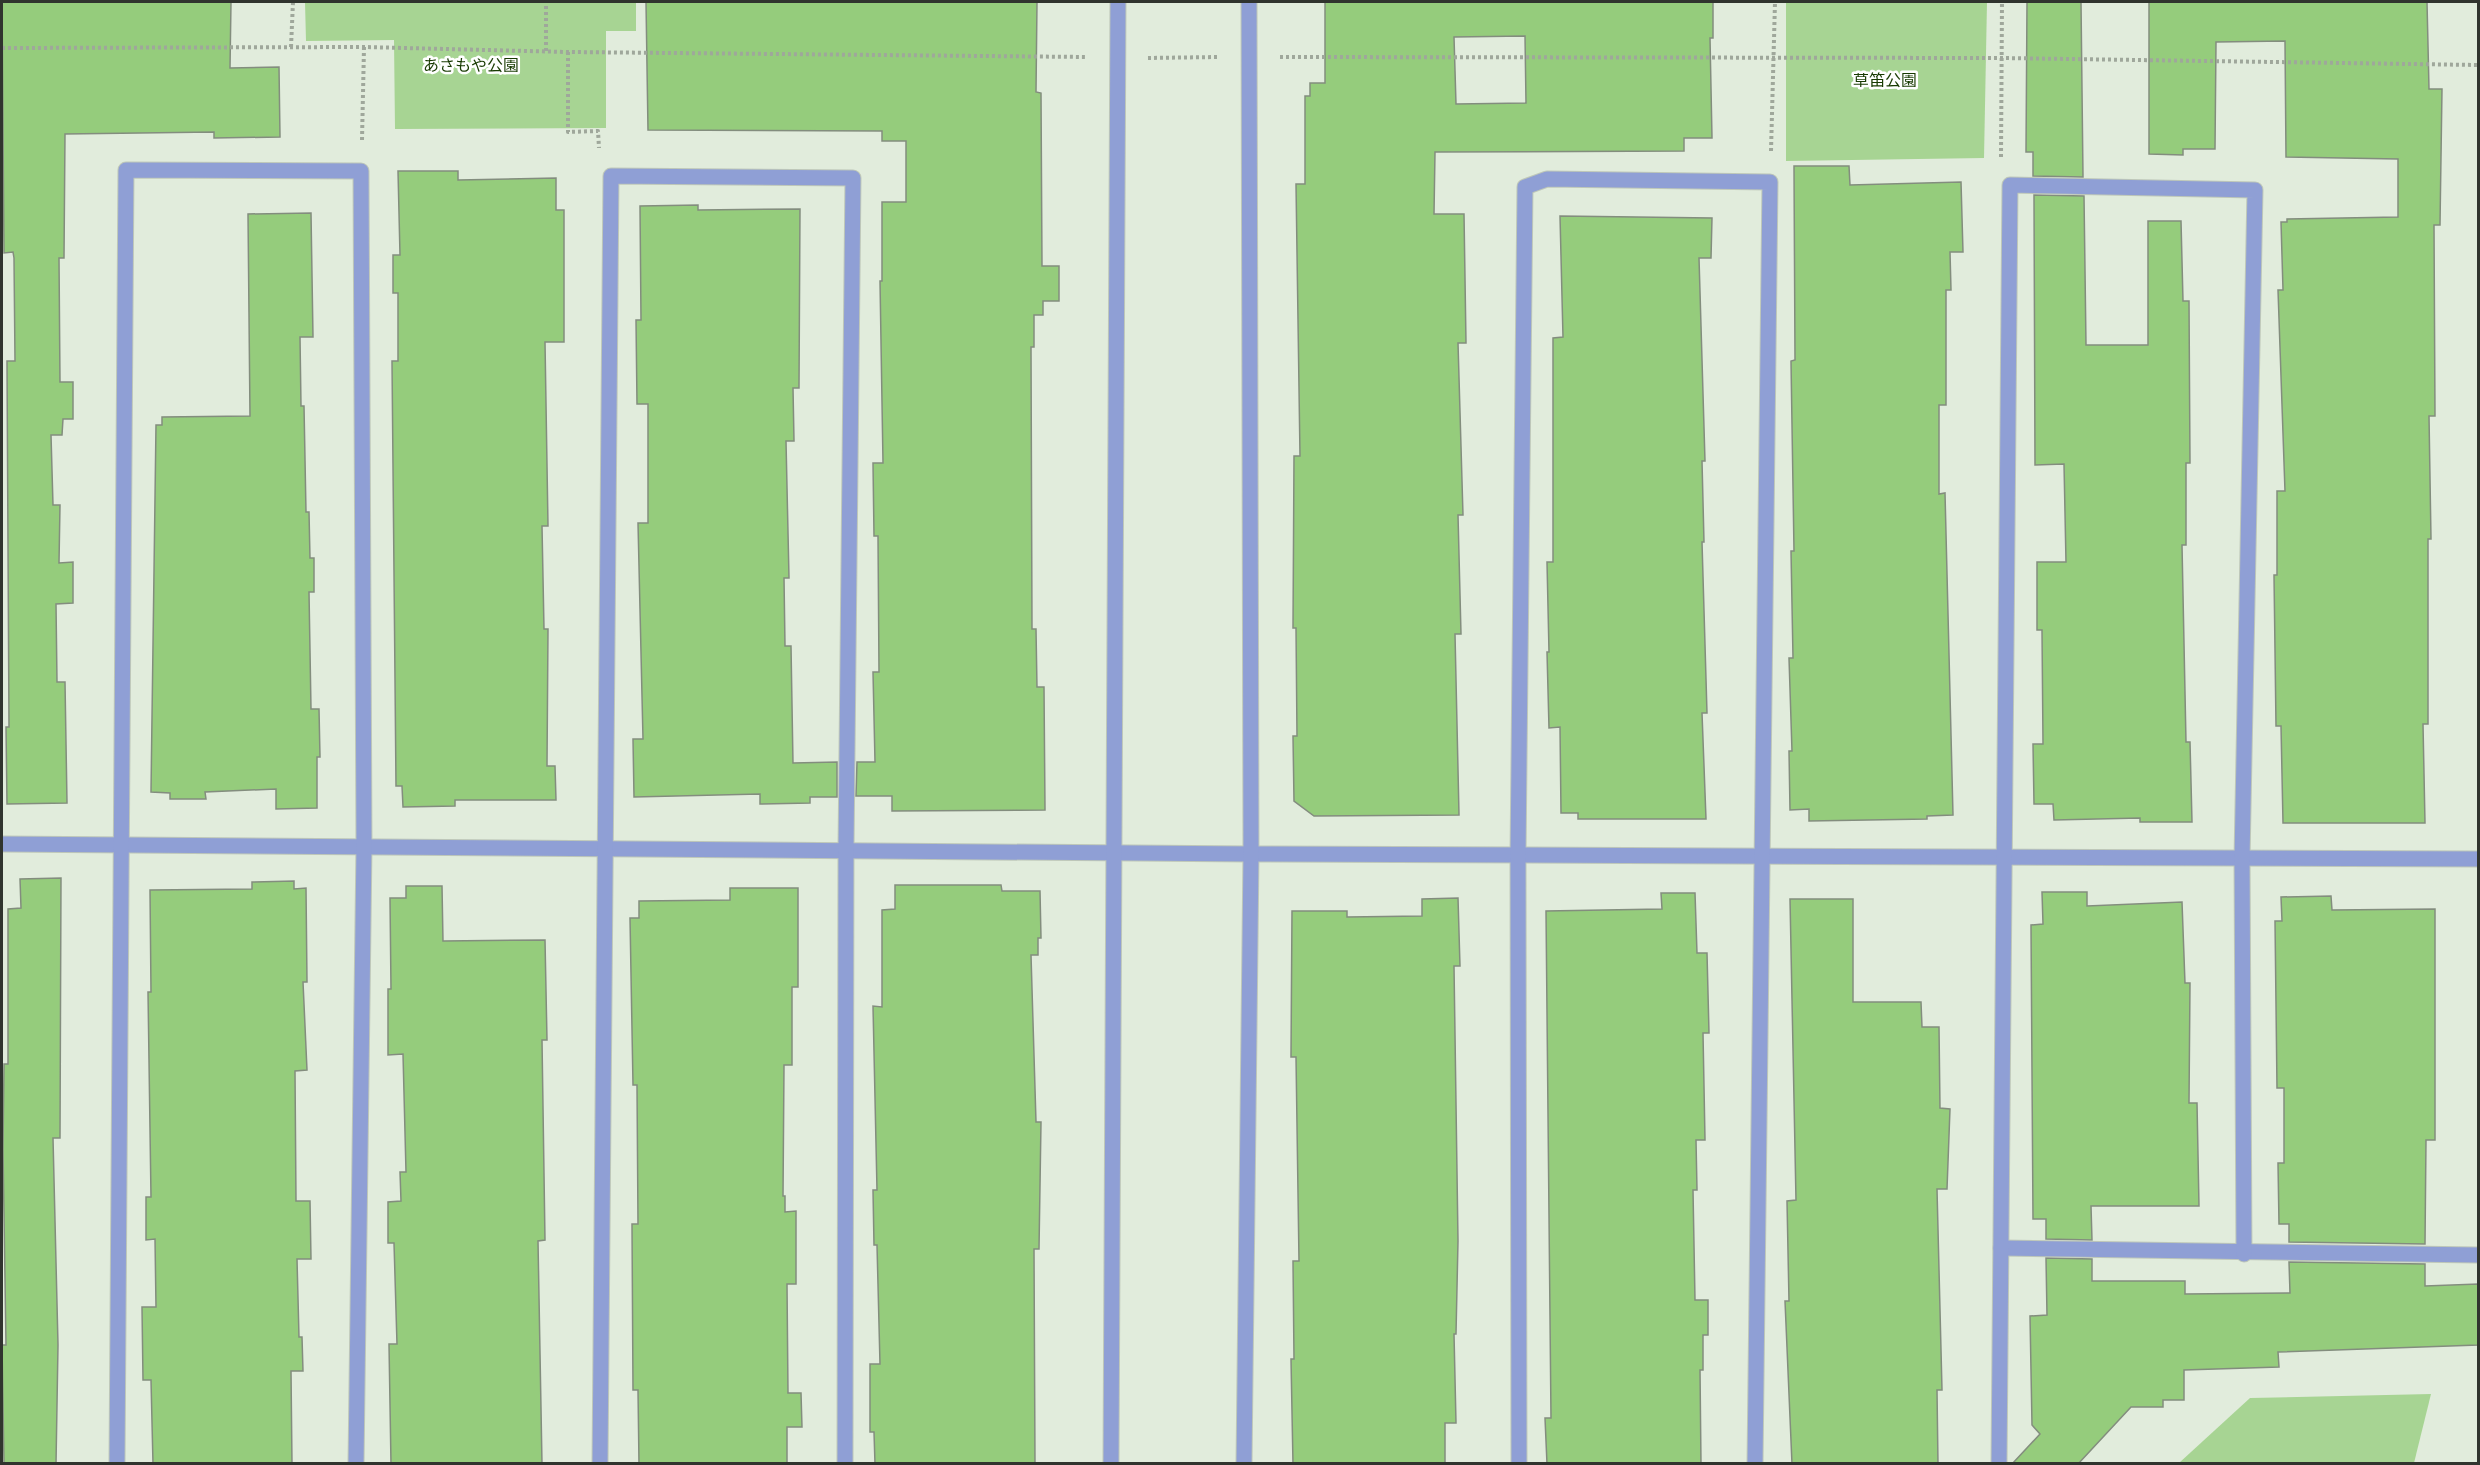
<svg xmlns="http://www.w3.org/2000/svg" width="2480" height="1465" font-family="Montserrat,'Noto Sans JP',sans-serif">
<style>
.green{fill:#a7d493}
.building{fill:#95cc7c;stroke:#838d7e;stroke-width:1.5;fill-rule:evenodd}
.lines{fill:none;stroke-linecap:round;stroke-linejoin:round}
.minor-casing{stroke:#bec7b9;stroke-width:17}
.path{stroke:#9fa79b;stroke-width:4;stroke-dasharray:3 3;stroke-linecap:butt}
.minor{stroke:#8f9fd5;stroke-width:15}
.labels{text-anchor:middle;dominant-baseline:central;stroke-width:5;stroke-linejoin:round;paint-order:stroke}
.park-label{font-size:16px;fill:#183b02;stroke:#fff}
</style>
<rect width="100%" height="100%" fill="#e1ecdc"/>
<g class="green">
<polygon points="305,2 636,2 636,31 606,31 606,128 395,129 394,40 306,41"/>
<polygon points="1786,2 1987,2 1984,158 1786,161"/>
<polygon points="2431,1394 2414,1463 2179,1463 2250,1398"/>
</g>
<g class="building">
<polygon points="2,2 231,2 230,68 279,67 280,137 214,138 214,132 65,134 64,258 59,258 60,382 73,382 73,419 63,419 62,435 51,435 53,505 60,505 59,563 73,562 73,603 56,604 57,682 65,682 67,803 7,804 6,727 9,727 7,361 15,361 14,258 13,252 4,253"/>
<polygon points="646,2 1037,2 1036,92 1041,93 1042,266 1059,266 1059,301 1043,301 1043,315 1034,315 1034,347 1031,347 1032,629 1036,629 1037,687 1044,687 1045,810 892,811 892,796 856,796 857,762 875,762 873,672 879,672 878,536 874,536 873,463 883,463 880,281 882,281 882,202 906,202 906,141 882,141 882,131 648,130"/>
<path d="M1325,2h388v36h-3l2,100h-28v13l-249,1 -1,62h30l2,129h-8l5,172h-5l3,119h-6l4,181 -145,1 -20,-15 -1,-65h4l-1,-108h-3l1,-172h6l-4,-272h9v-88h5v-13h15zM1525,36l1,67 -70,1 -2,-67z"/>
<polygon points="2027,2 2081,2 2083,177 2033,176 2033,152 2026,152"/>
<polygon points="2149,2 2427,2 2429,89 2442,89 2440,225 2434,225 2435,416 2429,416 2431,539 2428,539 2428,724 2423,724 2425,823 2283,823 2281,726 2276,726 2274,575 2277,575 2277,491 2285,491 2278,290 2283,290 2281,222 2287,222 2287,219 2398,217 2398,159 2286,157 2285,41 2216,42 2215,149 2183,149 2183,155 2149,154"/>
<polygon points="1794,166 1849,166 1850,185 1961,182 1963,252 1950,252 1951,290 1946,290 1946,405 1939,405 1939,494 1945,493 1953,815 1927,816 1927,819 1809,821 1809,809 1790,810 1789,751 1792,751 1789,658 1793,658 1791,551 1794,551 1791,361 1795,360"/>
<polygon points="398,171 458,171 458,180 556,178 556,210 564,210 564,342 545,342 548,526 542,526 544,629 548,629 547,766 555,766 556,800 455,800 455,806 403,807 402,786 396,786 392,361 398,361 398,293 393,293 393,255 400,255"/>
<polygon points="2034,195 2084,196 2086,345 2148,345 2148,221 2181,221 2183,301 2189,301 2190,463 2186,463 2186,545 2182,545 2186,742 2190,742 2192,822 2140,822 2140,818 2054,820 2053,804 2034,804 2033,744 2043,744 2042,630 2037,630 2037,562 2066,562 2064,464 2035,465"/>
<polygon points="698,205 698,210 800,209 799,388 793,388 794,441 786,441 789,578 784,578 785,646 791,646 793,763 837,762 837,797 810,797 810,803 760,804 760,794 634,797 633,739 643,739 638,523 648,523 648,404 637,404 636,320 641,320 640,206"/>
<polygon points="311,213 313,337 300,337 301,406 304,406 306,512 309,512 310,558 314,558 314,592 309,592 311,709 319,709 320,757 317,757 317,808 276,809 276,789 205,792 206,799 170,799 170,793 151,792 156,425 162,425 162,417 250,416 248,214"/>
<polygon points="1560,216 1712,218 1711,258 1699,258 1705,461 1702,461 1704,542 1702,542 1707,713 1702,713 1706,819 1578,819 1578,813 1561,813 1560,727 1549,728 1547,652 1549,652 1547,562 1553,562 1553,338 1563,337"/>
<polygon points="61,878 60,1138 53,1138 58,1345 56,1464 4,1464 2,1345 6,1345 3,1149 4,1064 8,1064 8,909 21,908 20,879"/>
<polygon points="294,881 294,889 306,888 307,982 303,982 307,1070 295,1071 296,1201 310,1201 311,1259 297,1259 299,1337 302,1337 303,1371 291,1371 292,1464 153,1464 151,1380 143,1380 142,1307 156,1307 155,1239 146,1240 146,1197 151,1197 148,992 151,992 150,890 252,889 252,882"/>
<polygon points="895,885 1001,885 1002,891 1040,891 1041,938 1038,938 1038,955 1031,955 1036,1122 1041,1122 1039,1249 1034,1249 1035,1464 875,1464 874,1432 870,1432 870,1364 880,1364 877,1245 874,1245 873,1190 877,1190 873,1006 882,1007 882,910 895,909"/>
<polygon points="406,886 442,886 443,941 545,940 547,1040 542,1040 545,1240 538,1241 542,1464 391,1464 389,1344 397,1344 394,1243 388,1243 388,1202 401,1201 400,1172 406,1172 403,1054 388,1055 388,989 391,989 390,898 406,898"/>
<polygon points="730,888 798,888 798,987 792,987 792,1065 784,1065 783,1196 785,1196 785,1212 796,1211 796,1284 787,1284 788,1393 801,1393 802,1427 787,1427 787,1464 639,1464 638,1390 633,1390 632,1224 638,1224 637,1085 633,1085 630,918 639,918 639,901 730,900"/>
<polygon points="2042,892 2087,892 2087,906 2182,902 2185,983 2190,983 2189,1103 2197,1103 2199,1206 2091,1206 2092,1240 2046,1239 2046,1219 2033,1219 2031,925 2043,924"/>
<polygon points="1661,893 1695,893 1697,953 1707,953 1709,1033 1703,1033 1705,1140 1696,1140 1697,1190 1693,1190 1695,1300 1708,1300 1708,1335 1703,1335 1703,1370 1700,1370 1701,1464 1547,1464 1545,1418 1551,1418 1546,911 1662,909"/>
<polygon points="2331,896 2332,910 2435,909 2435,1140 2426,1140 2425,1244 2289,1242 2289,1224 2279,1224 2278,1163 2284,1163 2284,1088 2277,1088 2275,921 2282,921 2281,897"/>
<polygon points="1458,898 1460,966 1454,966 1458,1241 1456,1334 1454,1334 1456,1423 1445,1423 1445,1464 1293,1464 1291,1359 1294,1359 1293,1261 1299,1261 1296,1057 1291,1057 1292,911 1347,911 1347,917 1422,916 1422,899"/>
<polygon points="1790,899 1853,899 1853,1002 1921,1002 1922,1027 1939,1027 1940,1108 1950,1109 1947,1189 1937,1189 1942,1390 1937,1390 1938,1464 1792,1464 1785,1301 1789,1301 1787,1201 1796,1200"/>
<polygon points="2046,1258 2092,1259 2092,1281 2185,1281 2185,1294 2290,1293 2289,1262 2425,1264 2425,1286 2478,1284 2478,1345 2278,1352 2279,1367 2184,1370 2184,1400 2163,1400 2163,1407 2131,1407 2078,1464 2012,1464 2040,1434 2032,1425 2030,1316 2047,1315"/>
</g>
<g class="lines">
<defs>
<g id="minor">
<polyline points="2,844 1251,854 2478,859"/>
<polyline points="2001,1248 2478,1255"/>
<polyline points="117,1464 126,170 361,171 364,846 356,1464"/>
<polyline points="600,1464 611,176 853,178 846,849 845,1464"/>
<polyline points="1111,1464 1118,2"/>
<polyline points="1244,1464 1251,854 1249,2"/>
<polyline points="1519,1464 1518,856 1525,187 1547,179 1770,182 1755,1464"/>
<polyline points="1999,1464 2010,185 2255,190 2242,859 2244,1254"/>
</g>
</defs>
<use href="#minor" class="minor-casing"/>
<g class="path">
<polyline points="291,47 293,2"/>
<polyline points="2,48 364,47 568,52 1087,57"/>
<polyline points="546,51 546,2"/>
<polyline points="568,52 568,132 598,131 599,148"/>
<polyline points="1280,57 2002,58 2478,65"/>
<polyline points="1148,58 1219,57"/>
<polyline points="362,140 364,47"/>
<polyline points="1771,151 1775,2"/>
<polyline points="2001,157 2002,2"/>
</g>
<use href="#minor" class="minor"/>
</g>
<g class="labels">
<g class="park-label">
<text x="471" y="65">あさもや公園</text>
<text x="1885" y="80">草笛公園</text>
</g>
</g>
<rect width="2480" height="1465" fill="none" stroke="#30342e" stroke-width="6"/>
</svg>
